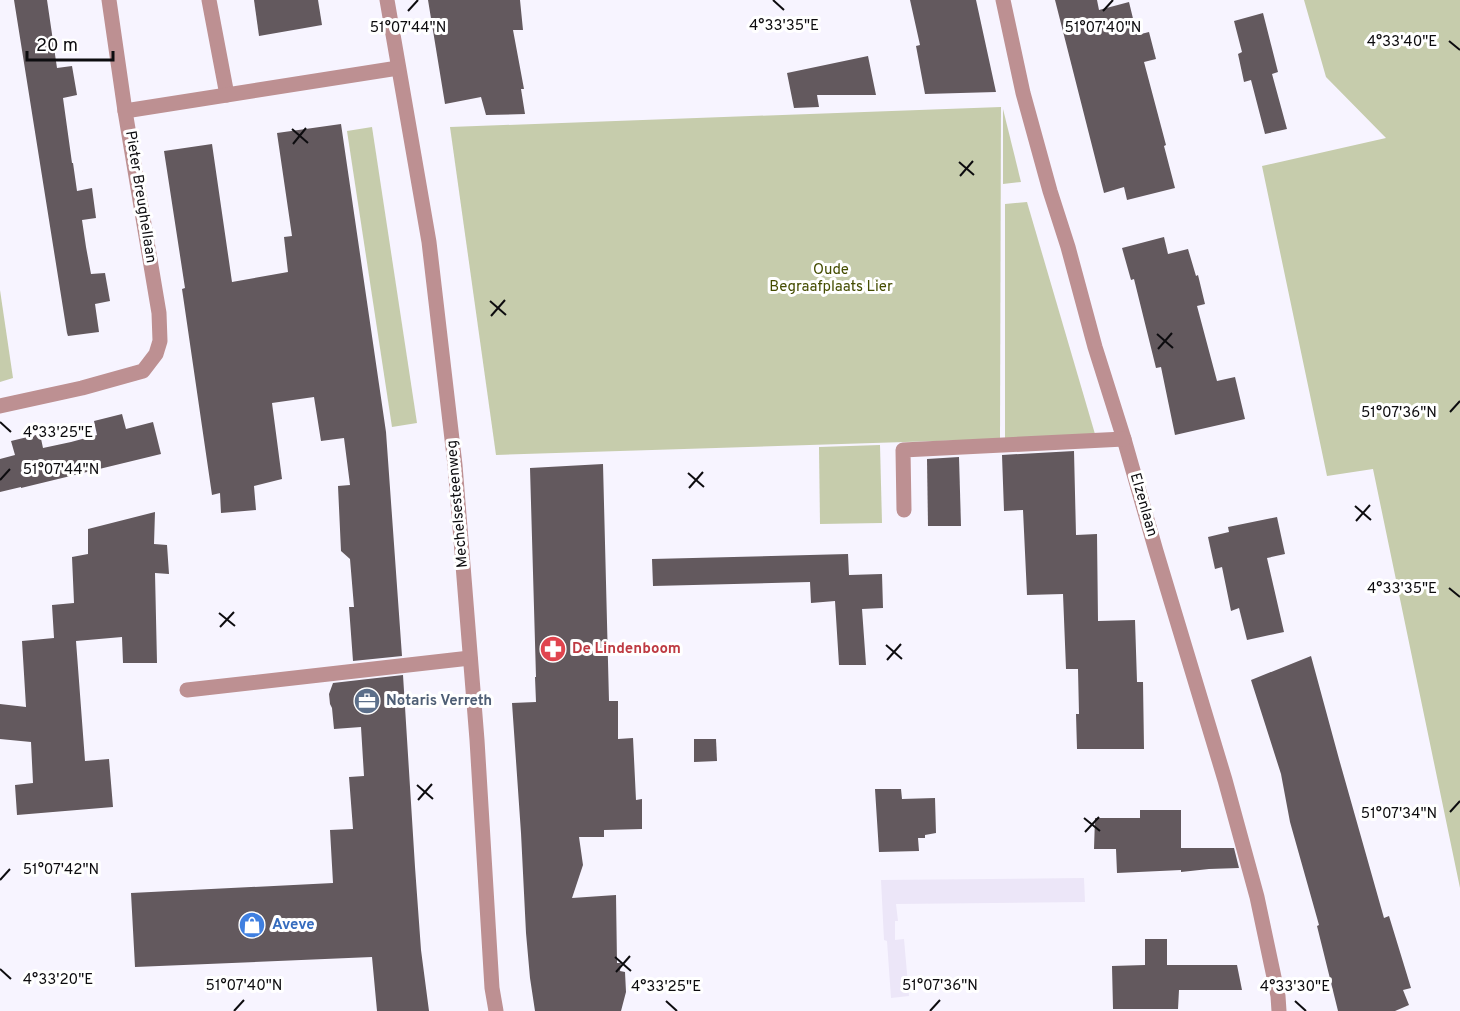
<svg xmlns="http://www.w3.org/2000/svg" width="1460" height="1011" font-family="Overpass,sans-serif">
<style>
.built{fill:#ece6f8}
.green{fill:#c6ccac}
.building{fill:#63595e}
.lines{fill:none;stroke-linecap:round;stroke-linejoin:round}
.minor{stroke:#bd9092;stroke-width:15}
.ticks{fill:none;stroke:#0d0c0f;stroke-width:2}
.labels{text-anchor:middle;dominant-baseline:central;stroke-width:6;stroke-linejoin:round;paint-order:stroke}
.street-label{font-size:15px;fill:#0d0c0f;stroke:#fff}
.park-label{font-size:15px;fill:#444c00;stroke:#fff}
.health-label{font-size:15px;font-weight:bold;fill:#be3a42;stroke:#fff;text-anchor:start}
.service-label{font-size:15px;font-weight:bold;fill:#4e5e75;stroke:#fff;text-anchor:start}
.shop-label{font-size:15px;font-weight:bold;fill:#366cbe;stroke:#fff;text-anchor:start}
.ticks-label{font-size:15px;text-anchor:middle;fill:#0d0c0f;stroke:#fff;stroke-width:6;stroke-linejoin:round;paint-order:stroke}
</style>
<rect width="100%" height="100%" fill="#f7f4ff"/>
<polygon class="built" points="1084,878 1085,902 896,904 898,921 895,921 895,940 904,939 909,996 891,998 887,941 884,940 881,880"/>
<g class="green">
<polygon points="1304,0 1460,0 1460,888 1373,469 1327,476 1262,166 1386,138 1326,77"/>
<polygon points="1001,107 1000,439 496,455 450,127"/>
<polygon points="1003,109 1021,182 1003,184"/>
<polygon points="372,127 417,423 392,427 347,131"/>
<polygon points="1027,202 1095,434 1005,439 1005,204"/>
<polygon points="0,290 13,378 0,382"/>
<polygon points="880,445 882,523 820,524 819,447"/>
</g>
<g class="building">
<polygon points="14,0 47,0 57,68 72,66 77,95 63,98 72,163 73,163 77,191 92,188 96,218 82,220 86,247 91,274 105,273 110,301 95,304 99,332 68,336 67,333"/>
<polygon points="254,0 318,0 322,25 259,36"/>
<polygon points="428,0 520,0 523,30 513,30 524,89 521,89 525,114 486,115 481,97 445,104"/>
<polygon points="910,0 976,0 996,92 925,94 916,46 920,45"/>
<polygon points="1055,0 1097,0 1099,10 1129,2 1137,35 1149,32 1156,59 1144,62 1166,145 1164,146 1175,188 1127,200 1124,187 1104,193"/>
<polygon points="1263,13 1278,72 1272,74 1287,129 1265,134 1251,80 1244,82 1238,54 1242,52 1234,21"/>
<polygon points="868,56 876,95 817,95 819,107 794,108 787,73"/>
<polygon points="341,124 386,432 402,656 353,661 349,607 354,607 350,559 341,551 338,486 350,485 344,438 321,441 314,397 272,403 282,479 254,486 256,510 221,513 220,493 212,495 182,289 185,288 164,151 212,144 232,282 288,272 284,237 292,236 277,133"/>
<polygon points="1164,237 1168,254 1188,249 1196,276 1198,275 1205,304 1197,306 1217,381 1235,377 1245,419 1175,435 1161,367 1156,368 1134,279 1131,280 1122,248"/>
<polygon points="122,414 126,429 153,422 161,454 21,488 21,487 0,492 0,459 15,455 11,441 40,434 43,448 71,442 97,435 94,421"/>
<polygon points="1074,451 1076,535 1097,534 1098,621 1135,620 1137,682 1143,682 1144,749 1077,749 1076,714 1079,714 1078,669 1066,669 1063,594 1027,595 1023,510 1004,511 1002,455"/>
<polygon points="959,457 961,526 928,526 927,459"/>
<polygon points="603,464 609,701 618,701 618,739 633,738 636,800 642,799 642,829 604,830 604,837 579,837 583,865 572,898 616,895 617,963 621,963 620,971 625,972 626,992 621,1011 535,1011 530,978 526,933 521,833 512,703 536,702 535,677 536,677 530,468"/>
<polygon points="155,512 154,544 167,545 169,574 155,573 157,663 123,663 122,637 76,641 85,761 109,759 113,807 17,815 15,785 33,783 31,742 0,739 0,704 26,707 22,641 54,638 52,605 74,603 72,557 88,554 88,529"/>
<polygon points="1277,517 1285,554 1267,558 1284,632 1247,640 1239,608 1231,611 1222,567 1215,569 1208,537 1229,532 1228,527"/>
<polygon points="848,554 849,575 882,574 883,608 862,609 866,665 839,665 835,601 811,603 810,582 653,586 652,559"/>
<polygon points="1311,656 1339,759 1384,918 1389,916 1411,988 1403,990 1409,1005 1395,1011 1338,1011 1317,926 1319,925 1290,822 1281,774 1251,680"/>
<polygon points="403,675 415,867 421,950 429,1011 377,1011 372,957 135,967 131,893 333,883 330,830 353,829 349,777 364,776 361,727 334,729 332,708 330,704 329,694 333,683"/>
<polygon points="694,739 716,739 717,761 694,762"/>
<polygon points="875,789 901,789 902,799 935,798 936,833 925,835 925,838 918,838 919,851 879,852"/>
<polygon points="1140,810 1181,810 1181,848 1234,848 1239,868 1209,869 1181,872 1181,870 1117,873 1116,849 1094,849 1095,818 1140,818"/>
<polygon points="1145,939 1167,939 1167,965 1237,965 1242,990 1179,990 1178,1009 1113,1009 1112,966 1145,965"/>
</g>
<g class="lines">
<g class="minor">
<polyline points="209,0 227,95"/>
<polyline points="387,0 429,242 455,465 477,740 492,988 496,1011"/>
<polyline points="1003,0 1023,93 1050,191 1068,247 1095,347 1124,439 1156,551 1225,780 1257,897 1278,996 1279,1011"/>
<polyline points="125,111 398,68"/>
<polyline points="0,406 82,388 143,371 156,354 160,341 159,313 125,111 109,0"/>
<polyline points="904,510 903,450 1124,439"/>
<polyline points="187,690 470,658"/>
</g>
</g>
<path class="ticks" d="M773,0l11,10M408,11l10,-11M1103,11l10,-11M1449,41l11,9M292,129l16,14M293,144l13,-16M959,162l15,13M960,176l13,-15M490,301l16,14M491,316l14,-16M1157,334l16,14M1158,349l14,-16M1450,412l10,-11M0,422l11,10M688,473l16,14M0,480l10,-11M689,488l14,-16M1355,506l16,14M1356,521l14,-16M1449,588l11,9M219,613l16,13M220,627l14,-15M886,645l16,14M887,660l14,-16M417,785l16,14M418,800l14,-16M1450,812l10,-11M1084,818l16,13M1085,832l14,-15M0,880l10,-11M615,957l16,14M0,969l11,10M616,972l14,-16M666,1001l11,10M1295,1001l11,10M234,1011l10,-11M930,1011l10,-11"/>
<defs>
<symbol id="pharmacy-disc" viewBox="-11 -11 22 22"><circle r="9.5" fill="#e0444e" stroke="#fff"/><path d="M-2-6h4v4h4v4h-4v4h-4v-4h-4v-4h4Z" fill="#fff"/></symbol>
<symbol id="office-disc" viewBox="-11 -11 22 22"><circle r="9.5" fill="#5c6f8a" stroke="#fff"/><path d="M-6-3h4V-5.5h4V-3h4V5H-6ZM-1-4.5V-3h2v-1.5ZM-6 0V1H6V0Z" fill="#fff"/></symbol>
<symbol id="shop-disc" viewBox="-11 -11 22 22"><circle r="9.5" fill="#3f7fe0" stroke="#fff"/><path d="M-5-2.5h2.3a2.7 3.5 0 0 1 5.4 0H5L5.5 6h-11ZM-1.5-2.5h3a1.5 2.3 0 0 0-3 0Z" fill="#fff"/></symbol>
</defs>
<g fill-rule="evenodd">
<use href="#pharmacy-disc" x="538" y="634" width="30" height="30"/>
<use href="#office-disc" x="352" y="686" width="30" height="30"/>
<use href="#shop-disc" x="237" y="910" width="30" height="30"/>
</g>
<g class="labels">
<g class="street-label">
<text transform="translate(140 197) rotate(81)">Pieter Breughellaan</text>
<text transform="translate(458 504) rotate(-95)">Mechelsesteenweg</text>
<text transform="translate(1143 505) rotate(74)">Elzenlaan</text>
</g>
<g class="park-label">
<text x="831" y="270">Oude<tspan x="831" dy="17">Begraafplaats Lier</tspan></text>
</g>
<g class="health-label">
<text x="572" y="649">De Lindenboom</text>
</g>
<g class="service-label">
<text x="386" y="701">Notaris Verreth</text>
</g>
<g class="shop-label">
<text x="272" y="925">Aveve</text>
</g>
</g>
<g class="ticks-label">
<text x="784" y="30">4°33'35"E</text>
<text x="408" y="32">51°07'44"N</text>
<text x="1103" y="32">51°07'40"N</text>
<text x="1402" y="46">4°33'40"E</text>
<text x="1399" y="417">51°07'36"N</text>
<text x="58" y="437">4°33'25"E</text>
<text x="61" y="474">51°07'44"N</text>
<text x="1402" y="593">4°33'35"E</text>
<text x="1399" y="818">51°07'34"N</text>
<text x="61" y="874">51°07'42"N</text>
<text x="58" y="984">4°33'20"E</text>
<text x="244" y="990">51°07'40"N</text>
<text x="940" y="990">51°07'36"N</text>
<text x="666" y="991">4°33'25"E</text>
<text x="1295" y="991">4°33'30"E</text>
</g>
<path d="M27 51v9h86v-9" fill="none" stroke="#0d0c0f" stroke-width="3"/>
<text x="36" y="51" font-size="18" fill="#0d0c0f" stroke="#ffffff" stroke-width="4.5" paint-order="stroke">20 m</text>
</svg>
